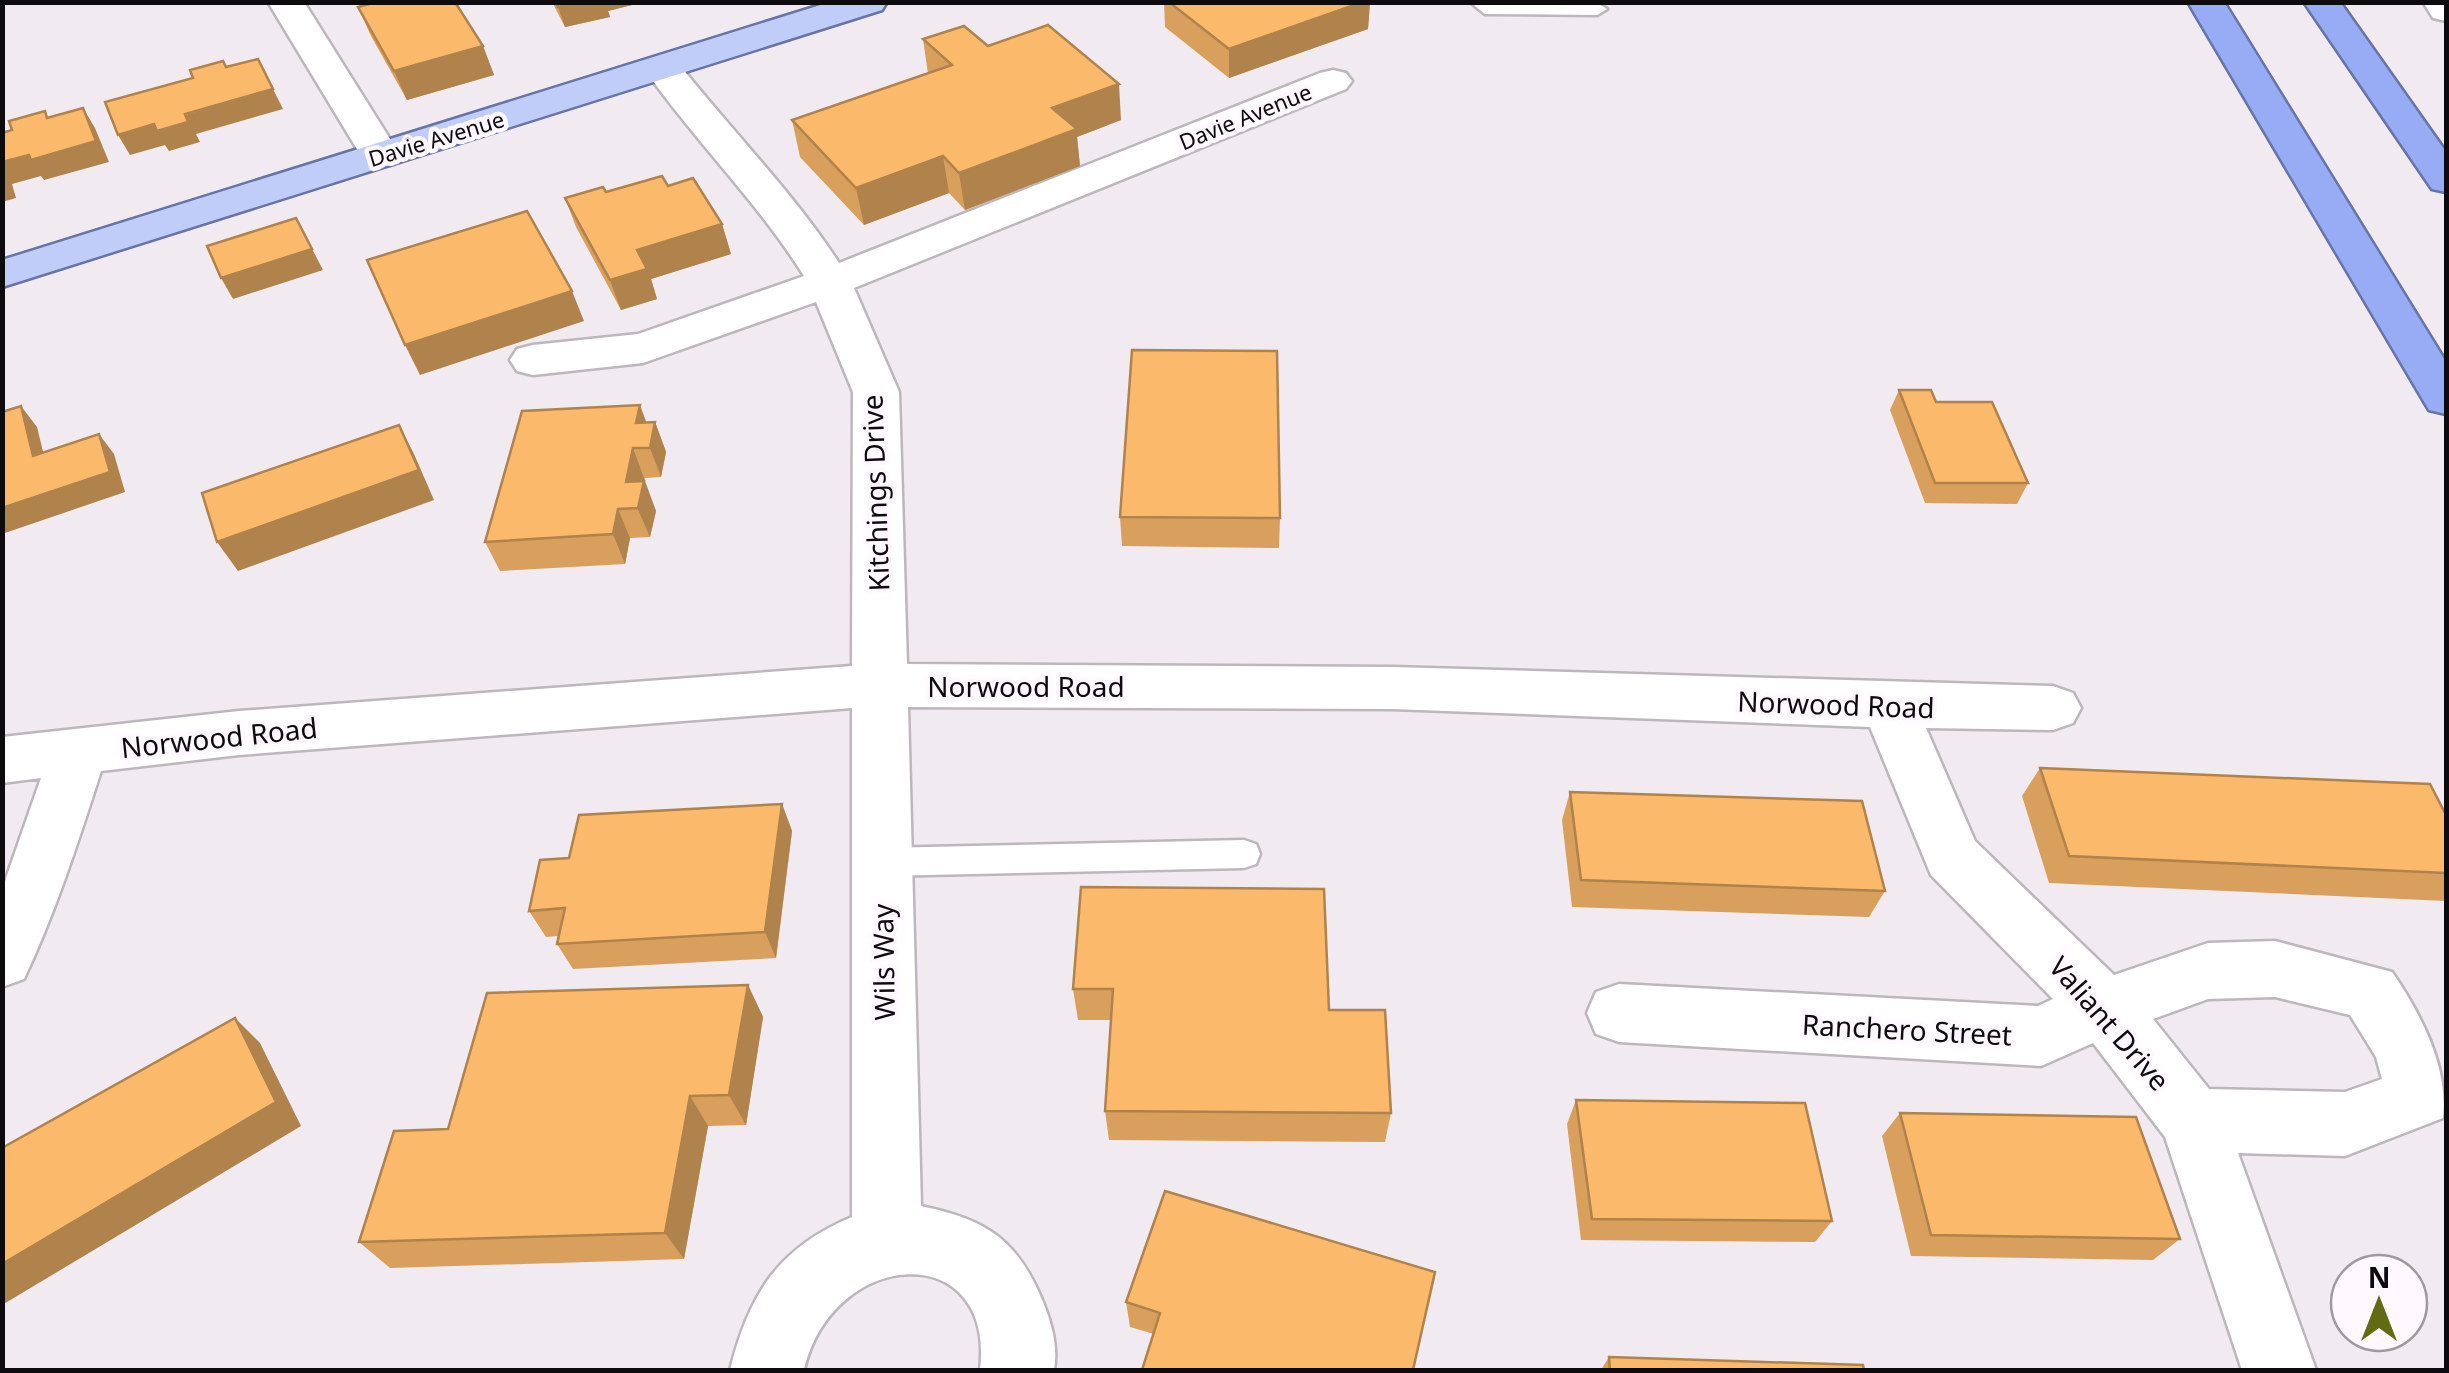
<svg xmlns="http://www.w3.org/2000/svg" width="2449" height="1373" font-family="'Noto Sans',sans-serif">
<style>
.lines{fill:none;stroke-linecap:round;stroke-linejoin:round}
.service-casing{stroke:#bdb7bd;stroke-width:5}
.minor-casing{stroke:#bdb7bd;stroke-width:5}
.tertiary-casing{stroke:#bdb7bd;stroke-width:5}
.primary-casing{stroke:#6774a4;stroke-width:5}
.motorway-casing{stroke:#6774a4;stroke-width:5}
.service{fill:#fff;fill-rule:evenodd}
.minor{fill:#fff;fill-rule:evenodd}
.tertiary{fill:#fff;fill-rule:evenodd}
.primary{fill:#c1cdf9;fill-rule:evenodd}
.motorway{fill:#98acf5;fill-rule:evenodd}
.wall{fill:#d89f5d}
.shaded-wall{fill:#b0824c}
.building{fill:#fbb96c;stroke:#b0824c;stroke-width:2.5}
.labels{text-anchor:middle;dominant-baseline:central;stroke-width:9;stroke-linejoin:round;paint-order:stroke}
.far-street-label{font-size:22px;fill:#0d0b0d;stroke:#fff8fe}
.street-label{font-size:28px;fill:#0d0b0d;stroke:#fff8fe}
</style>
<rect width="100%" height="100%" fill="#f1eaf1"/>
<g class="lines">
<defs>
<g id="service">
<polygon points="1470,2 1597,3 1607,9 1597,15 1485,14"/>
<polygon points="1244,840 1256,844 1260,854 1256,864 1244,868 882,876 870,872 866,862 870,852 882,848"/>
</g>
<g id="minor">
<polygon points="268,2 304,2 400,155 394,164 380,167 366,164"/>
<path d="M662,56l13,3c52,67 119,134 164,204l481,-190 13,-3 13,3 6,8 -6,8 -492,199 45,104 8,272 485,3 661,19 20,7 8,15 -8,15 -20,7 -127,-2 49,113 139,134 94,-32 67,-2 117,31c27,39 57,95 51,146l-98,38 -107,-3 78,217h-74l-77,-233 -72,-94 -52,23 -422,-24 -23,-8 -9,-21 9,-21 23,-8 419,22 15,-7 -122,-124 -61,-148 -478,-18 -484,-2 13,499c66,14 96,33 122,96 9,23 15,44 11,68h-74c16,-132 -147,-123 -176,0h-74c19,-76 48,-122 122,-153v-509l-613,47 -138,16c-23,71 -45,140 -77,208l-22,8v-97l39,-112 -39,5v-46l237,-26 613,-45 1,-274 -37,-90 -173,61 -110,12 -16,-4 -7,-11 7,-11 16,-4 105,-11 166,-58c-46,-74 -111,-137 -161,-209l6,-8zM2275,997l75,18 26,42 6,22 -37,13 -136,-3 -56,-70 55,-20z"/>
</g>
<polygon id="tertiary" points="2423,2 2446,2 2446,21 2433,18"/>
<polygon id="primary" points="830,2 887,2 882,10 2,287 2,260"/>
<g id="motorway">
<polygon points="2188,2 2224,2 2446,362 2446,414 2429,410"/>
<polygon points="2304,2 2340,2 2446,152 2446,192 2432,189"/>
</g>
</defs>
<use href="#service" class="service-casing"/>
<use href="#minor" class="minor-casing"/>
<use href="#tertiary" class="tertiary-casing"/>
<use href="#primary" class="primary-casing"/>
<use href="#motorway" class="motorway-casing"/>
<use href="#service" class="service"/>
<use href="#minor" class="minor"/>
<use href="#tertiary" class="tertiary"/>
<use href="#primary" class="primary"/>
<use href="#motorway" class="motorway"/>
</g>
<g class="wall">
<polygon points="552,2 644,2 608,11 610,17 565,27"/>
<polygon points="1164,2 1370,2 1368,29 1229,78 1165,27"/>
<polygon points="358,7 483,46 494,75 407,100 371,36"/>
<polygon points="923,39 988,46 1121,120 1077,137 1080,166 965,210 949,193 864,225 800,157 792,120 928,74"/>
<polygon points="668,186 722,224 731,254 651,279 657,299 621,310 576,227 565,198"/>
<polygon points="1899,390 1936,402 2028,483 2017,504 1925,503 1890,410"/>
<polygon points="646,422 655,422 666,452 661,477 645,478 644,481 656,511 650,537 630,538 625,564 500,571 485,542"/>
<polygon points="1120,517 1280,518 1279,548 1122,546"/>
<polygon points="2040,768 2446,815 2446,901 2049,883 2022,796"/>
<polygon points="1570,792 1885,891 1869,917 1572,907 1562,820"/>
<polygon points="782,804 792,831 776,958 573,969 557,944 558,936 546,937 529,911 569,858"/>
<polygon points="1081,887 1329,1010 1391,1113 1385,1142 1109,1140 1105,1111 1111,1020 1078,1020 1073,989"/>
<polygon points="748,985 763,1017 746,1125 708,1126 684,1259 390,1268 359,1242 448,1129"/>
<polygon points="1576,1100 1832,1221 1815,1242 1581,1240 1567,1124"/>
<polygon points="1900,1113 2180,1239 2153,1260 1911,1256 1882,1136"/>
<polygon points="1435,1272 1154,1334 1130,1327 1126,1302"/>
<polygon points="1609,1357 1864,1370 1601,1370"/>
</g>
<g class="shaded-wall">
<polygon points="579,2 644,2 608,11 610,17 565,27 558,7"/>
<polygon points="1363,2 1370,2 1368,29 1229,78 1229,49"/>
<polygon points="483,46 494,75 407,100 394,71"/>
<polygon points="1119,84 1121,120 1077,137 1080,166 965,210 959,173 1052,108"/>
<polygon points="273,89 283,109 196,134 200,142 169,151 165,145 130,155 118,135"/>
<polygon points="83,108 95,128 109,162 44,180 41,176 12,184 16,198 2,202 2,162"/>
<polygon points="943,156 949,193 864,225 856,188"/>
<polygon points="296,218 323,270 233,299 221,278"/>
<polygon points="722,224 731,254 651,279 657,299 621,310 610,280 637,250"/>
<polygon points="572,291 584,321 420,375 405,345"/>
<polygon points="640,405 651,435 636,423"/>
<polygon points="21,406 37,427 49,476 33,456"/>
<polygon points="655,422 666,452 661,477 650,448"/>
<polygon points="399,425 414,454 434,500 238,571 217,542"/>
<polygon points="99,434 114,454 125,492 2,534 2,508"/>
<polygon points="633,448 656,511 650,537 626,482"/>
<polygon points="618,509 630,538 625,564 613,534"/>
<polygon points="782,804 792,831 776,958 765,932"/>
<polygon points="748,985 763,1017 746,1125 729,1095"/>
<polygon points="235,1018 260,1043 301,1126 2,1305 2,1264"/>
<polygon points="690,1096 708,1126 684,1259 665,1233"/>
</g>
<g class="building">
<polygon points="376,2 455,2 483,46 394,71 358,7"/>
<polygon points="556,2 579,2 558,7"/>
<polygon points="1169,2 1363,2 1229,49"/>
<polygon points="1048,25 1119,84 1052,108 1077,129 959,173 943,156 856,188 792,120 952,65 923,39 964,26 988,46"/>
<polygon points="258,59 273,89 185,114 188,122 157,131 154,124 118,135 105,102 193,78 190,70 223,61 226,67"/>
<polygon points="83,108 96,141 31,160 29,155 2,162 2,133 12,130 9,121 45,111 47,118"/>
<polygon points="662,176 668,186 693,178 722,224 637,250 647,269 610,280 565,198 603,187 606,192"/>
<polygon points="527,211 572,291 405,345 367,260"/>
<polygon points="296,218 312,249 221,278 207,246"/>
<polygon points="1132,350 1277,351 1280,518 1120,517"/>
<polygon points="1899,390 1931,390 1936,402 1992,402 2028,483 1935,483"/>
<polygon points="640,405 636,423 655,422 650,448 633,448 626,482 644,481 638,508 618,509 613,534 485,542 522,411"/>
<polygon points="21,406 33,456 99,434 110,472 2,508 2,412"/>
<polygon points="399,425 419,470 217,542 202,493"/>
<polygon points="2040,768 2430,784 2446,815 2446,873 2069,856"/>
<polygon points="1570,792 1862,801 1885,891 1581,880"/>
<polygon points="782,804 765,932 557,944 565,908 529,911 540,860 569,858 579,815"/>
<polygon points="1081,887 1324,889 1329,1010 1385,1010 1391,1113 1105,1111 1113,989 1073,989"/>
<polygon points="748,985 729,1095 690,1096 665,1233 359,1242 394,1131 448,1129 487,993"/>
<polygon points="235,1018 276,1102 2,1264 2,1148"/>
<polygon points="1576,1100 1805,1103 1832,1221 1592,1219"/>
<polygon points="1900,1113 2136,1117 2180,1239 1931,1235"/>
<polygon points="1165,1191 1435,1272 1413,1370 1142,1370 1160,1313 1126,1302"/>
<polygon points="1609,1357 1863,1365 1864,1370 1610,1370"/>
</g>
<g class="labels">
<g class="far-street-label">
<text transform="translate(1245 116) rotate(-22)">Davie Avenue</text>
<text transform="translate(436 138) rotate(-17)">Davie Avenue</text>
</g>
<g class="street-label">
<text transform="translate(875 493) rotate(-92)">Kitchings Drive</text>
<text x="1026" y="686">Norwood Road</text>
<text transform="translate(1836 704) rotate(2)">Norwood Road</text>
<text transform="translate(219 737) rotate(-6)">Norwood Road</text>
<text transform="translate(883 962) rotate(-91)">Wils Way</text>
<text transform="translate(2110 1023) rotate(49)">Valiant Drive</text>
<text transform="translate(1907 1029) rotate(3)">Ranchero Street</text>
</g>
</g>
<rect width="2449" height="1373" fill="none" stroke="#0d0b0d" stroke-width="10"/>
<g transform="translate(2379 1303)"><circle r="48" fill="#fff8fe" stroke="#9e999e" stroke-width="2.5"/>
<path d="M0-8L18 38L0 25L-18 38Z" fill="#616b12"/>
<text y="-15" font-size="28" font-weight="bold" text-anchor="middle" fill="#0d0b0d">N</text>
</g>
</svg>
